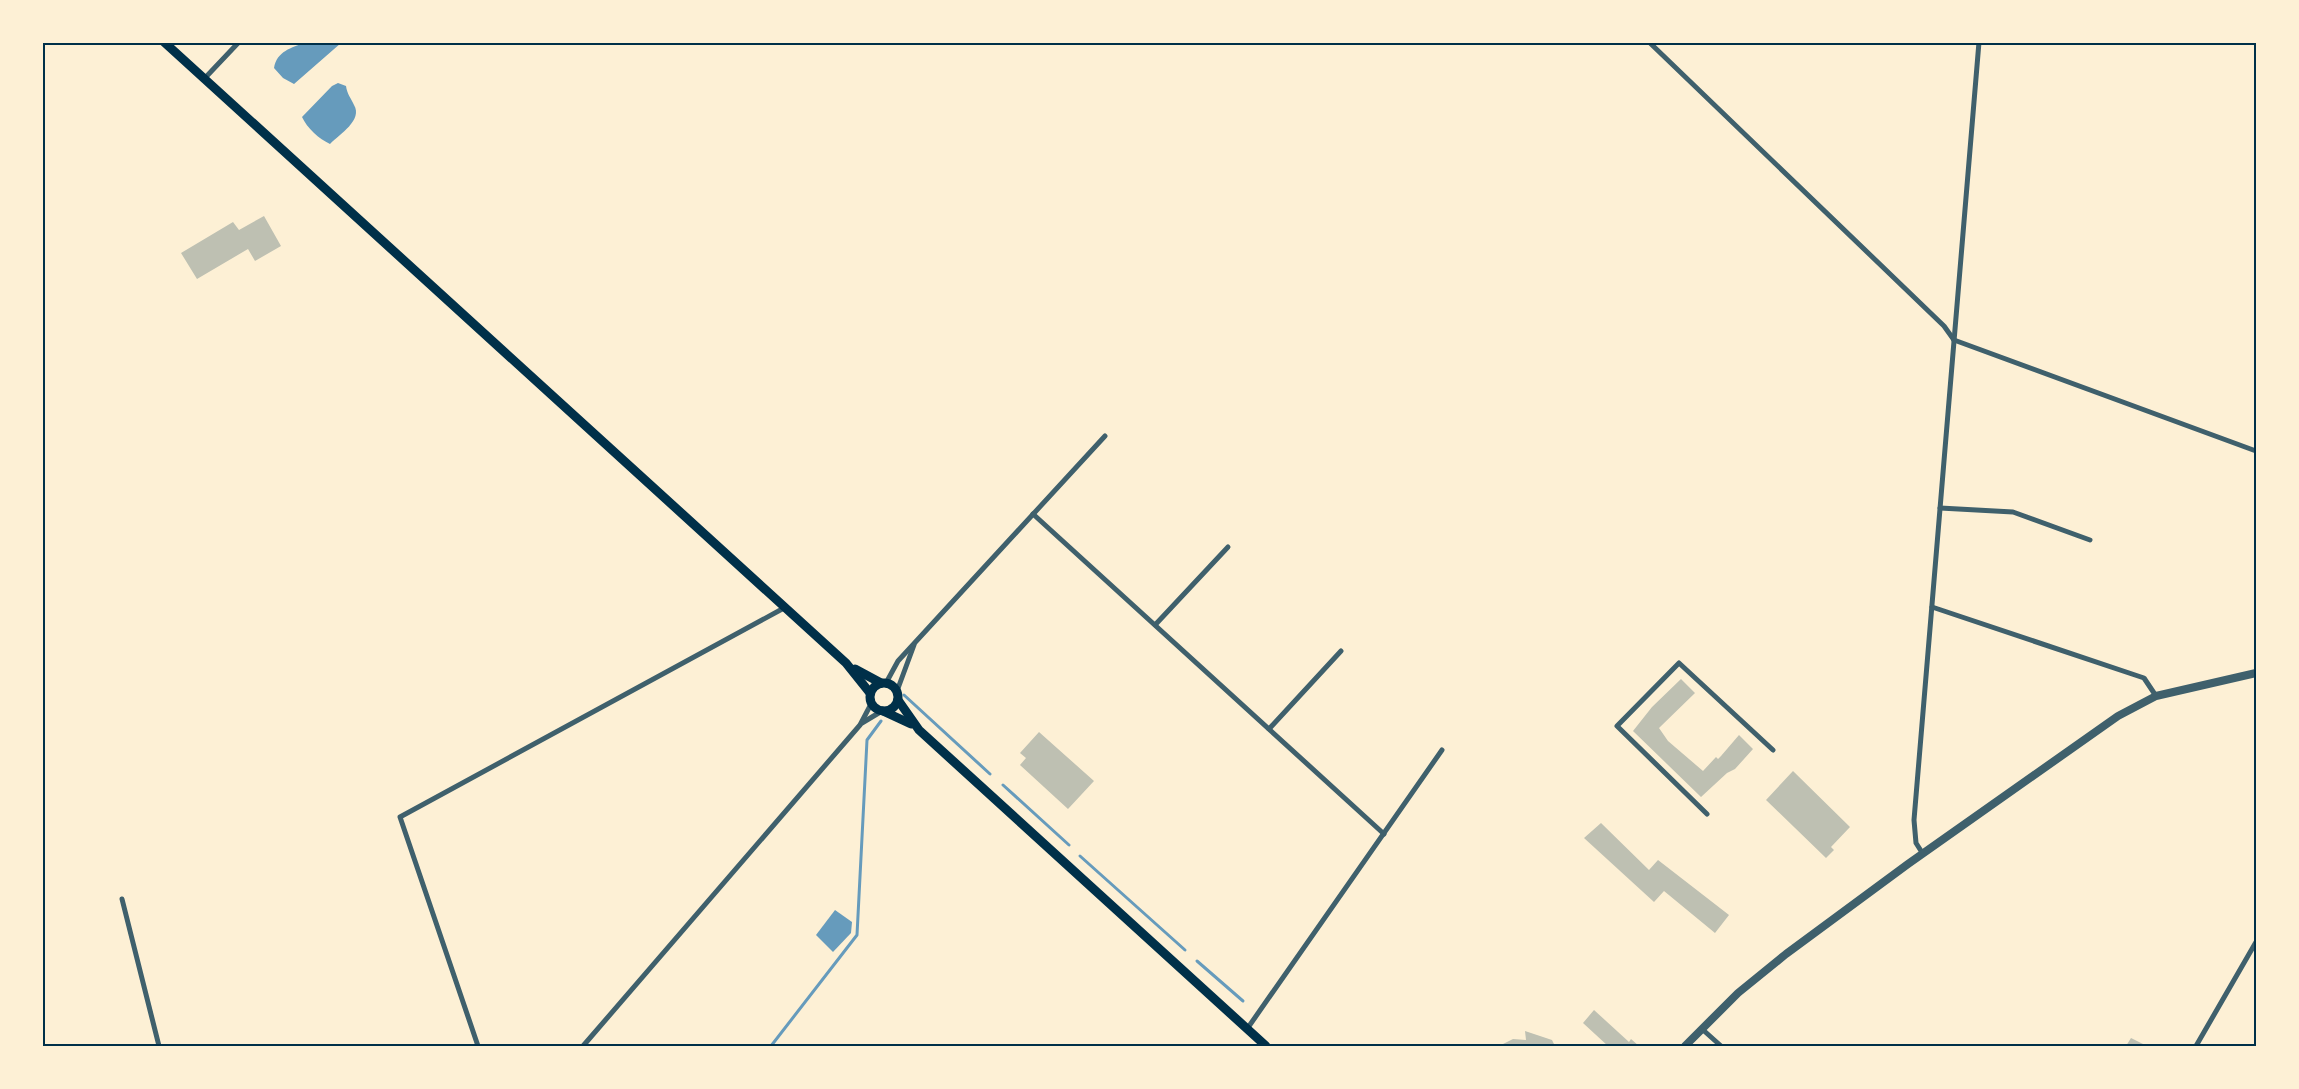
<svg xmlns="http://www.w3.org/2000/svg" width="2299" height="1089" font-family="Georgia,serif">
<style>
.water{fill:#669bbc}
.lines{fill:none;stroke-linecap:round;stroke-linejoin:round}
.stream{stroke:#669bbc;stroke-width:3}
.building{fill:#bec0b2}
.minor{stroke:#3f606c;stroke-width:5}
.tertiary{stroke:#3f606c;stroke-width:8}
.secondary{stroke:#003049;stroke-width:9}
.neatline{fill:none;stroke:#003049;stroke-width:2}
</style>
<rect width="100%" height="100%" fill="#fdf0d5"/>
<g class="water">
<path d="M306,42l35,1 -47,41 -11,-6 -9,-10c3,-17 17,-20 32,-26z"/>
<path d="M338,83l8,3c1,8 5,12 8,19 9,15 -14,29 -24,39 -11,-5 -23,-16 -28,-27l30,-31z"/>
<polygon points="835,910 852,922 851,933 833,952 816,935"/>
</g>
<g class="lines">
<g class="stream">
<polyline points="904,695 990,774"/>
<polyline points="1003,785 1069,845"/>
<polyline points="1080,856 1185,950"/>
<polyline points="1197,961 1243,1001"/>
<polyline points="771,1046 857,935 867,740 881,721"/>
</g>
</g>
<g class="building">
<polygon points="264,216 281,246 255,261 248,249 197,279 181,253 233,222 239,230"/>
<polygon points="1681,679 1695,693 1659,728 1668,741 1703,771 1716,757 1718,759 1721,756 1739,735 1753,749 1735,769 1727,773 1701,797 1633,731 1652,707"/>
<polygon points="1039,732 1094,781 1068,809 1020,765 1026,758 1020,753"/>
<polygon points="1793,771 1850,827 1831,847 1834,850 1826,858 1766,800"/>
<polygon points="1601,823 1649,870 1658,860 1729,915 1715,933 1664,891 1654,902 1584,838"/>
<polygon points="1594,1010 1629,1042 1631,1039 1639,1046 1608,1046 1583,1023"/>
<polygon points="1525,1031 1552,1040 1555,1046 1504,1046 1503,1044 1513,1039 1526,1040"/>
<polygon points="2131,1038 2147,1046 2126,1046"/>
</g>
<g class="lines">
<g class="minor">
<polyline points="1649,42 1944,326 1954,340"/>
<polyline points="204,79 239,42"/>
<polyline points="1954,340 2256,451"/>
<polyline points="1940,508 2013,512 2090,540"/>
<polyline points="1033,514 1384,834"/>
<polyline points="1932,607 2144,678 2156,696"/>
<polyline points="1155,625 1228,547"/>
<polyline points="886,683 898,661 1105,436"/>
<polyline points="897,691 914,645"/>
<polyline points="862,723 882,711"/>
<polyline points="1269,729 1341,651"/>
<polyline points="1707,814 1617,726 1679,663 1773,750"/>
<polyline points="1923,854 1916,843 1914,820 1979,42"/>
<polyline points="122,899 159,1046"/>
<polyline points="1247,1029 1442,750"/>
<polyline points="1702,1029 1721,1046"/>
<polyline points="478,1046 400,817 784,608"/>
<polyline points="583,1046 860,725 871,704"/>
<polyline points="2196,1046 2256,942"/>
</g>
<polyline class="tertiary" points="1685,1046 1738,993 1786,954 1908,864 2118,716 2156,696 2256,673"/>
<g class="secondary">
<polyline points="164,42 846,663 870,693"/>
<polyline points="855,669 881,683"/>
<circle cx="884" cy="697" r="14"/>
<polyline points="898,700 919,730 1266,1046"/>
<polyline points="883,711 911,724"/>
</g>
</g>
<rect width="2299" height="1089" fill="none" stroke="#fdf0d5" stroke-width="88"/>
<rect x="44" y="44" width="2211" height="1001" class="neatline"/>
</svg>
